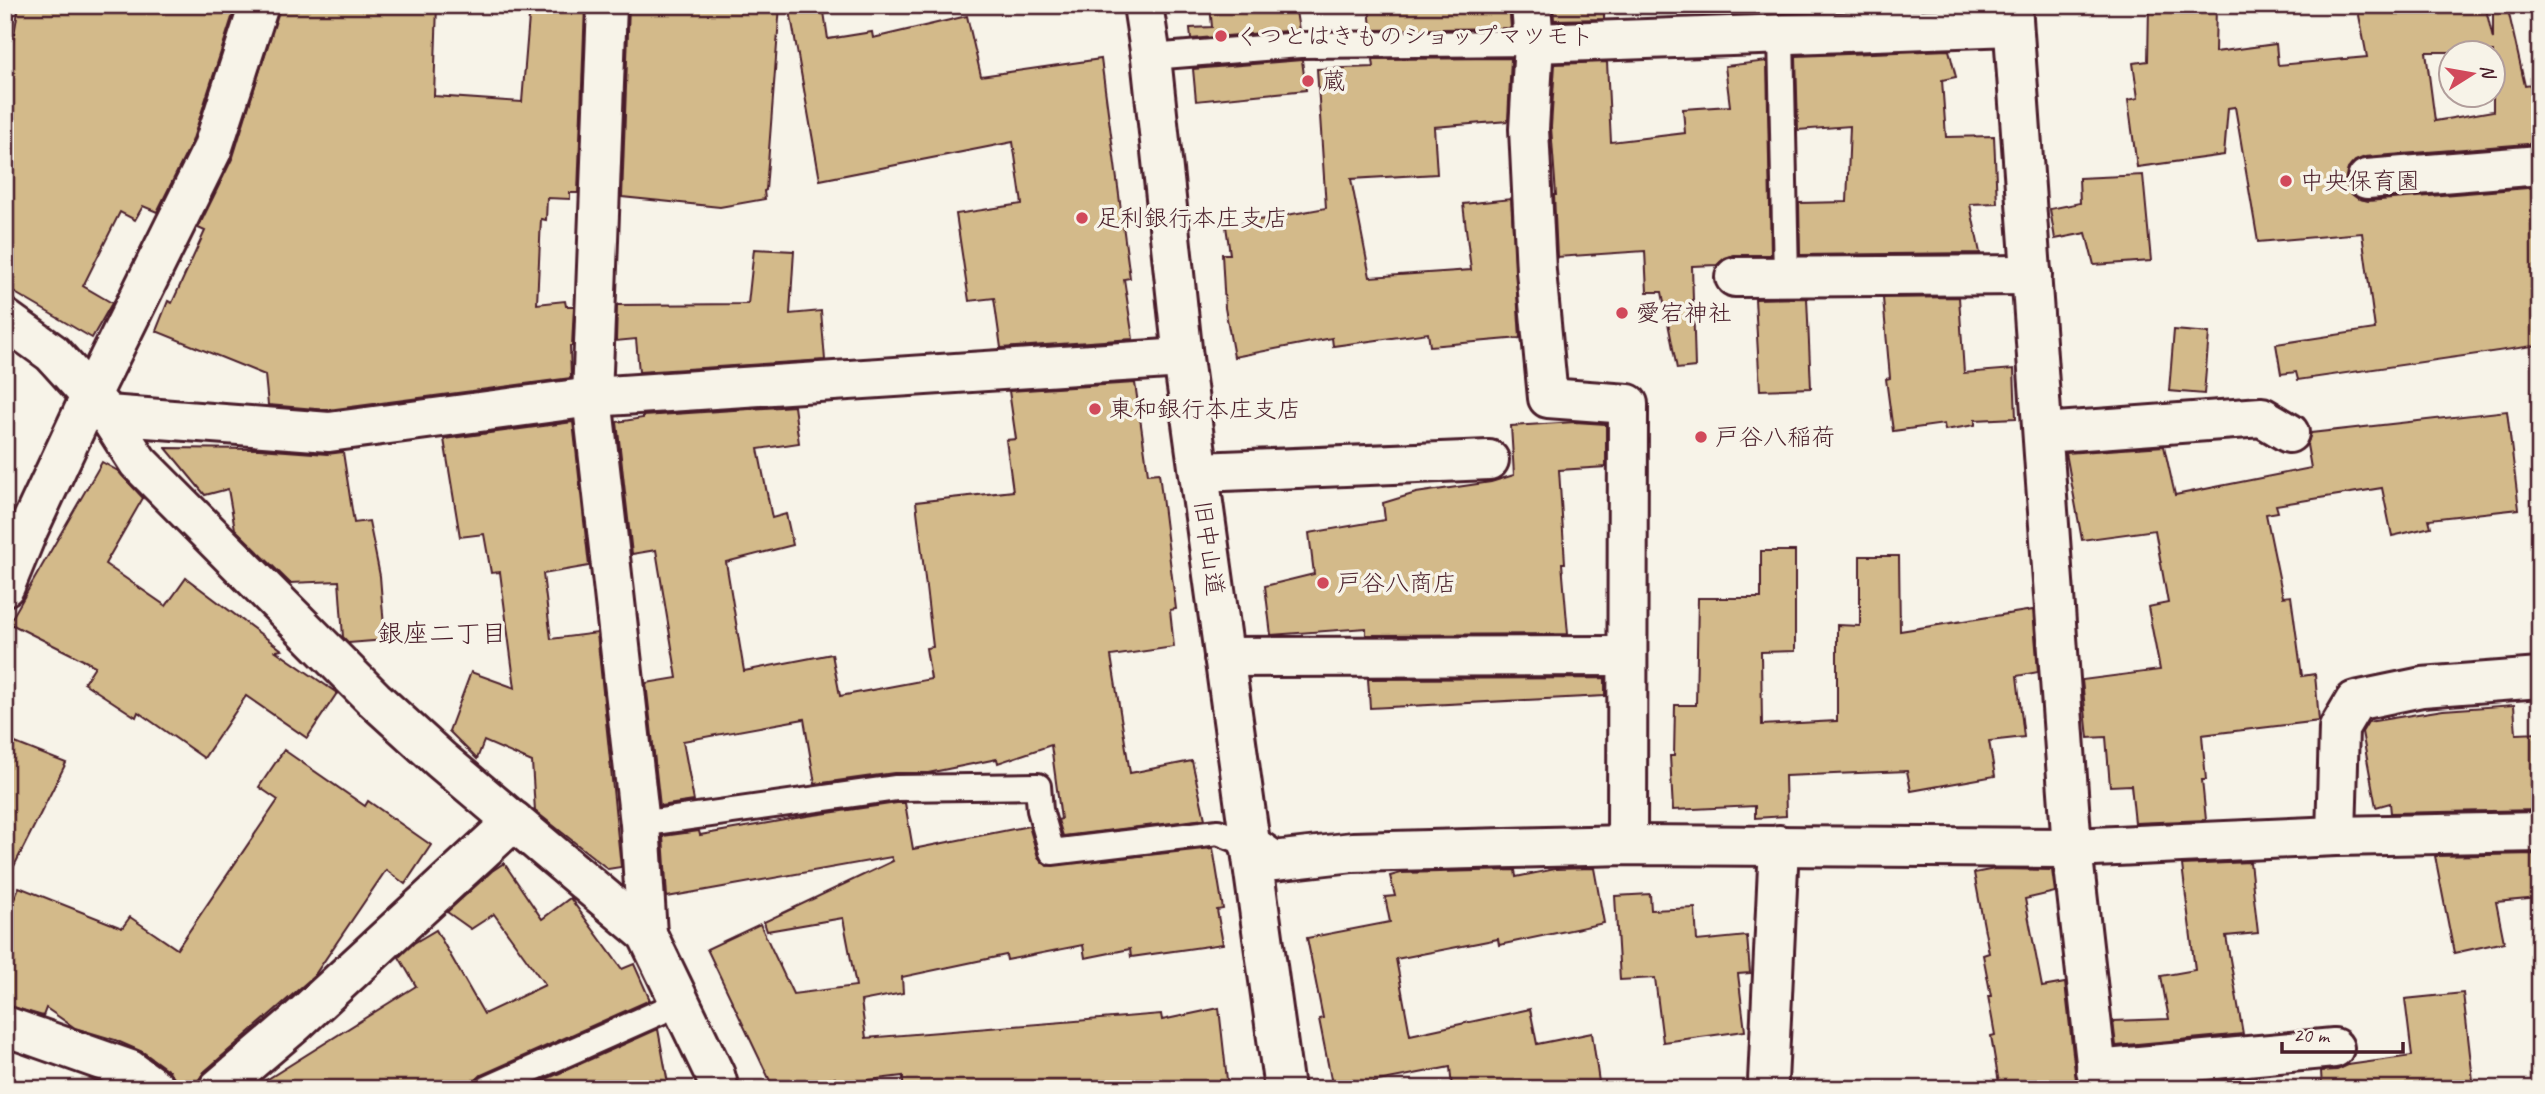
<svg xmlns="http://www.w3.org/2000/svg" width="2545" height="1094" font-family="Caveat,'Klee One',sans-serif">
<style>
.building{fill:#d3ba8a;stroke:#4a1f2b;stroke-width:2;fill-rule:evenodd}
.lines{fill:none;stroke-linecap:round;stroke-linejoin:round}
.lane-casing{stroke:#4a1f2b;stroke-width:30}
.street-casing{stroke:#4a1f2b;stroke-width:44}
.secondary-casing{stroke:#4a1f2b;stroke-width:44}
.lane{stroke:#f7f3e8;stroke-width:24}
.street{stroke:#f7f3e8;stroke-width:38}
.secondary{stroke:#f7f3e8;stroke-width:38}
.poi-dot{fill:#d1495b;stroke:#f7f3e8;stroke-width:2.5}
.labels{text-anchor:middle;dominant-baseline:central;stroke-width:7;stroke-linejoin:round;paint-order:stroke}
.poi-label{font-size:24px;fill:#4a1f2b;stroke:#f7f3e8;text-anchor:start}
.street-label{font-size:24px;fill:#4a1f2b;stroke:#f7f3e8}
.neighbourhood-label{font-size:26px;fill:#4a1f2b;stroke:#f7f3e8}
</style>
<rect width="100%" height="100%" fill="#f7f3e8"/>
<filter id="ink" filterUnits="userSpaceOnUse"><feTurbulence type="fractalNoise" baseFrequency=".0143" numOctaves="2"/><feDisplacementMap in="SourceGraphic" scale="14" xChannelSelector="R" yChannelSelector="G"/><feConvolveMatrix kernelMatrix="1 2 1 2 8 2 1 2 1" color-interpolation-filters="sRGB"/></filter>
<g filter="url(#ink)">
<g class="building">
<polygon points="19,5 236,5 192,142 157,212 143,206 135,220 120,212 83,286 112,303 92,338 5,287 5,88"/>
<polygon points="280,5 437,5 434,96 522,102 530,5 585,5 578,193 570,193 570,199 547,198 546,220 541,219 537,304 565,301 566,306 574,306 572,346 570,346 571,378 328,410 268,405 265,375 156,331 168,301 172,303 205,231 198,228 233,157"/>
<polygon points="629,5 780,5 766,190 764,191 765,199 720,207 622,197"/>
<polygon points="789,5 823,5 828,39 872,32 873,38 967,16 981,76 1101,59 1130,278 1124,279 1133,339 1001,348 994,298 969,301 956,214 1022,204 1013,142 820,180"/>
<polygon points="1210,5 1295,5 1299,30 1191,39 1190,28 1212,27"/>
<polygon points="1369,5 1509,5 1511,28 1371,30"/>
<polygon points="1553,5 1604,5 1604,19 1554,20"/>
<polygon points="1766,5 1939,5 1940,7 1767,13"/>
<path d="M2149,5h67l-1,47 61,-8 2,21 89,-8 -10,-52h128l8,34v-34h14l18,81 15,-2v59l-175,14 -10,4 -7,8 -3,12 4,11 8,6 11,3 172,-14v158l-242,35 -2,-8 -15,2 -5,-30 99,-15 -13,-96 -104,9 -23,-135 -7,1 -4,47 -87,12 -9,-67 10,-2 -5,-35 15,-2zM2426,52h67v59l-58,10z"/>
<polygon points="1949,50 1956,77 1942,80 1946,137 1994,136 1997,203 1970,204 1980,253 1800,255 1799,203 1847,202 1850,126 1798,130 1796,56"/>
<polygon points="1511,58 1508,121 1434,127 1437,174 1351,179 1370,277 1471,270 1463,204 1511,199 1520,338 1430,346 1428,333 1333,346 1332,338 1234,357 1225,308 1222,254 1230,254 1226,226 1326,208 1317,69 1374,67 1373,59"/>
<polygon points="1302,60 1306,90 1196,101 1193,69"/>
<polygon points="1767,61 1771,255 1734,255 1725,258 1717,265 1692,266 1695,367 1677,369 1662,292 1647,292 1645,251 1557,257 1554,195 1556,195 1551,127 1555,64 1607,62 1611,142 1685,133 1683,109 1730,106 1725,66"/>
<polygon points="2143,175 2151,261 2094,265 2086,233 2055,239 2050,209 2080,203 2079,178"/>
<polygon points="754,249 794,251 790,314 821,311 825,360 639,372 636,339 616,341 617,305 748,304"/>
<polygon points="1959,297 1964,373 2014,369 2016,418 1975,420 1975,425 1945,430 1944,424 1893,431 1886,379 1890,378 1883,298"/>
<polygon points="1807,298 1811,388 1760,390 1755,299"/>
<polygon points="2174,330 2209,333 2204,394 2169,391"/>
<polygon points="1135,383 1148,474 1159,473 1176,609 1170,610 1174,647 1111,656 1130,773 1192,761 1205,819 1063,836 1058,820 1061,819 1051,745 998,763 997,759 928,773 894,773 815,784 804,719 683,741 694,801 660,806 646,683 677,678 656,550 632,554 617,422 643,418 643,416 794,406 799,443 758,449 772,518 786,514 793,545 726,562 744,671 832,654 840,696 931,679 926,648 933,647 916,502 1013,491 1006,440 1016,439 1009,391"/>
<polygon points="2507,411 2519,509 2429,519 2431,527 2392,536 2382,488 2276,505 2278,512 2266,514 2283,597 2291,596 2302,676 2315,674 2319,721 2202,735 2206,780 2202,780 2206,820 2135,823 2131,785 2110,786 2106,737 2088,738 2082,680 2160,670 2148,607 2168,603 2155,530 2082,540 2066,453 2164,446 2175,495 2311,468 2307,445 2311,433"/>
<polygon points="573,422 589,566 543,574 551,639 597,633 621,867 608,869 535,811 532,762 484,741 477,759 449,731 471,672 515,688 500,572 491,573 484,534 460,537 444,439"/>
<polygon points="1575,422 1606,424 1606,467 1559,470 1565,563 1562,563 1568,634 1366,635 1366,628 1271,635 1265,586 1314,574 1309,533 1385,520 1383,503 1416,493 1491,482 1514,475 1511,426"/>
<polygon points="166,448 259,449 327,454 343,452 354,523 369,521 380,576 385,640 349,643 343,637 339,581 290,583 235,529 228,489 205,495"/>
<polygon points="102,462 118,471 143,498 105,564 166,606 186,578 282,650 276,651 337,693 307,738 246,696 204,758 138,712 136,717 84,683 95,666 9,623"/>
<polygon points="1761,551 1795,551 1795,651 1761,652 1762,725 1837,721 1837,625 1860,626 1860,556 1899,556 1900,631 2033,610 2038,672 2017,676 2024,737 1989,741 1995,776 1911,791 1907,771 1785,776 1786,816 1755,818 1755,806 1673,810 1670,756 1674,756 1675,705 1696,705 1698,598 1761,598"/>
<polygon points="1605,678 1605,696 1370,708 1368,679"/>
<polygon points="2514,705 2516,734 2540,733 2540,810 2391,813 2390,803 2376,807 2362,732 2368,722 2443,710"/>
<polygon points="5,739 66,763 5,884"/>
<polygon points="284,750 365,806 368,801 431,845 405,884 386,870 314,976 204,1072 198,1081 197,1089 187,1089 176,1082 169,1071 143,1052 115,1040 75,1028 46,1008 43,1016 5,1005 5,921 19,887 122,928 130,917 177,949 278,800 259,787"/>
<polygon points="897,803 905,803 913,849 1029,826 1038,857 1047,866 1213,848 1223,909 1217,910 1223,944 1131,957 1130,949 1085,958 1083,945 1007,960 1006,955 902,977 903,993 861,1001 866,1038 1161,1014 1162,1020 1219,1008 1228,1089 903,1089 903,1076 836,1084 835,1078 773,1087 707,949 760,924 793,994 856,986 843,918 767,931 764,922 893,861 891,857 667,897 663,836 699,831 700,835 807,816"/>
<polygon points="2536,854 2539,898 2496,902 2504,942 2454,953 2435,856"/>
<polygon points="2250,862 2258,933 2226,936 2243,1034 2116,1046 2113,1021 2169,1019 2161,976 2195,970 2182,865"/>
<polygon points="504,863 542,919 570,898 622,969 634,964 650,1000 481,1075 475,1081 472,1089 252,1089 416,986 399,957 414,943 436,930 484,1014 545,985 494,914 471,929 447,912 492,871"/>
<polygon points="1594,868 1604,923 1499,945 1498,939 1396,959 1410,1035 1530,1009 1537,1044 1592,1033 1600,1089 1452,1089 1450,1067 1373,1082 1373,1089 1333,1089 1319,1019 1323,1018 1307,938 1390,922 1385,897 1395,896 1390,876 1401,873 1515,870 1516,877 1555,869"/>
<polygon points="1995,869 2052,870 2055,892 2025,899 2042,987 2065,983 2077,1089 2000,1089 1991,1036 1995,1035 1988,996 1991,996 1983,955 1989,953 1974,873"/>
<polygon points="1650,894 1651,910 1695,908 1697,941 1747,936 1750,973 1738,974 1745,1031 1663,1042 1655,978 1620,980 1615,896"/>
<polygon points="2463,993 2474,1089 2322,1089 2321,1071 2337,1070 2348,1065 2412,1056 2405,999"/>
<polygon points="658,1029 669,1089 524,1089"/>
<polygon points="2250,1078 2252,1089 2131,1089"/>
</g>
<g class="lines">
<defs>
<g id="lane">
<polyline points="1781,35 1786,277"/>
<polyline points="1151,57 1300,45 1534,43"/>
<polyline points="640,824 896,788 1038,786 1040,810 1052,852 1218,832 1249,844"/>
<polyline points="487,1089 680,1003"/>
</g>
<g id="street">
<polyline points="607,5 592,397 640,824 647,934"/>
<polyline points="1531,5 1534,43 1529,129 1536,271 1548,398 1628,404 1627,845"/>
<polyline points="2012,5 2072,848 2099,1089"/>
<polyline points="1534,43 2013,26"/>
<polyline points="2367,179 2540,165"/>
<polyline points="1735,277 2032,275"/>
<polyline points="5,319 52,353 108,415 138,462 374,699 441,760 647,934 715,1075 719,1089"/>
<polyline points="108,415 329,432 592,397 1183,358"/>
<polyline points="2043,433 2262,417 2289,433"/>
<polyline points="1199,472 1489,460"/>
<polyline points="5,586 28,530 91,395 212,150 259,5"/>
<polyline points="1224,657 1627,656"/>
<polyline points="2336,836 2339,728 2355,701 2422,687 2540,678"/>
<polyline points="1249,844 1274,861 1353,852 1627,845 2072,848 2336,836 2540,832"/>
<polyline points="5,1026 130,1070 156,1089"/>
<polyline points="2096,1070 2334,1048"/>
<polyline points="1768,1082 1779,845"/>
<polyline points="218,1089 293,1025 514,821"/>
</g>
<polyline id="secondary" points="1143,5 1151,57 1183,358 1284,1089"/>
</defs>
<use href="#lane" class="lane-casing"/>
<use href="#street" class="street-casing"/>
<use href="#secondary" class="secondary-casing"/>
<use href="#lane" class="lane"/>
<use href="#street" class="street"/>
<use href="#secondary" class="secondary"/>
</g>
</g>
<g class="poi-dot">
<circle cx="1221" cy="36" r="7"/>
<circle cx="1308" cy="81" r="7"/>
<circle cx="2286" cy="181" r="7"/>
<circle cx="1082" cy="218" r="7"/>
<circle cx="1622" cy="313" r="7"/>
<circle cx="1095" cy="409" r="7"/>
<circle cx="1701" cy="437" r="7"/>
<circle cx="1323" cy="583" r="7"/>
</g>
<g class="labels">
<g class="poi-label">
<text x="1235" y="36">くつとはきものショップマツモト</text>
<text x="1322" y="81">蔵</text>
<text x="2300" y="181">中央保育園</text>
<text x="1096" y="218">足利銀行本庄支店</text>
<text x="1636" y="313">愛宕神社</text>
<text x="1109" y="409">東和銀行本庄支店</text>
<text x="1715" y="437">戸谷八稲荷</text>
<text x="1337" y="583">戸谷八商店</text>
</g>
<g class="street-label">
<text transform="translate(1209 548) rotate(82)">旧中山道</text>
</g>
<g class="neighbourhood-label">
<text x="442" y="633">銀座二丁目</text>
</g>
</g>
<rect width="2545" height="1094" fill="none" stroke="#f7f3e8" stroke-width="28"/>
<rect x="14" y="14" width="2517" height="1066" fill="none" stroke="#4a1f2b" stroke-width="2.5" filter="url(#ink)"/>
<g transform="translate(2472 74) rotate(79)"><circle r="33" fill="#f7f3e8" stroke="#b29e9c" stroke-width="2"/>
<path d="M0-5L12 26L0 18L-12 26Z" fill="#d1495b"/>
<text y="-10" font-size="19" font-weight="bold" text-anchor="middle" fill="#4a1f2b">N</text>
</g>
<path d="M2282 1042v10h121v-10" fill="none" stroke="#4a1f2b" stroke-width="3.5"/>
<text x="2293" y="1042" font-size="21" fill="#4a1f2b" stroke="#f7f3e8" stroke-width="5" paint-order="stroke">20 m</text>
</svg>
